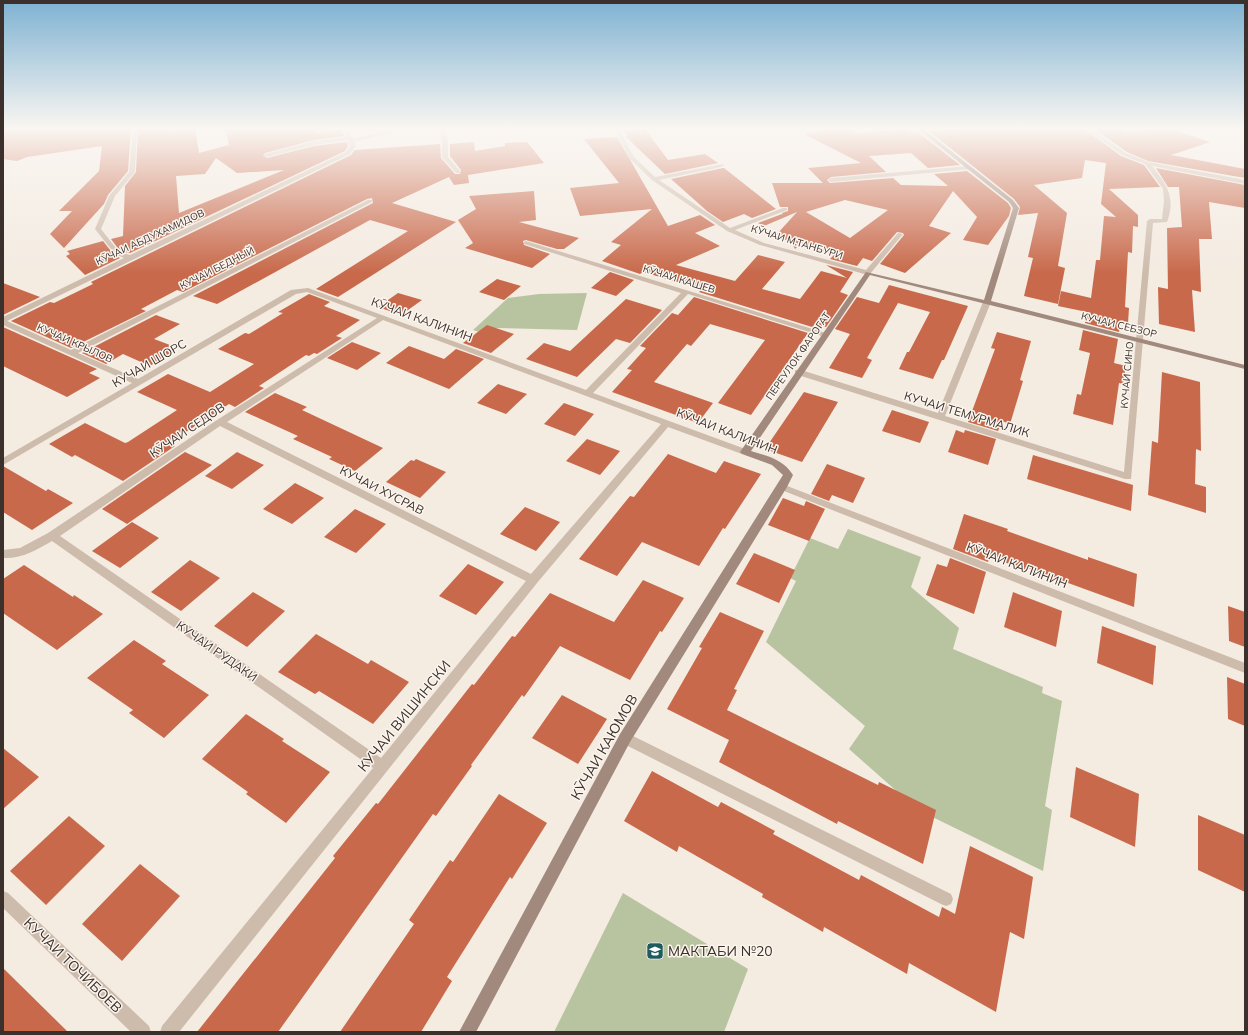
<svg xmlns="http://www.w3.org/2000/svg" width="1248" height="1035" font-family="Mulish,sans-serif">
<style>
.green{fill:#b8c4a0}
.building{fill:#c8694b;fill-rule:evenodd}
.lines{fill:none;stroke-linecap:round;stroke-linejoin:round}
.street{fill:#cdbbac;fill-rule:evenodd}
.secondary{fill:#a18a7d;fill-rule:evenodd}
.labels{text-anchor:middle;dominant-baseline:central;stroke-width:3;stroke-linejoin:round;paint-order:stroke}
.far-street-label{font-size:10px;fill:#3b302b;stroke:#fbf5ee}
.street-label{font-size:12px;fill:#3b302b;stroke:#fbf5ee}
.near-street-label{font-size:14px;fill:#3b302b;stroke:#fbf5ee}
.near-poi-label{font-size:14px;fill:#3b302b;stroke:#fbf5ee;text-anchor:start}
</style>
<rect width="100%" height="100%" fill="#f4ebe1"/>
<g class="green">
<polygon points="587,293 577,330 496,328 488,335 473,330 508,298 539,294"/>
<polygon points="848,529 921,557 911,587 959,628 953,649 1043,687 1042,693 1062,701 1045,806 1052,810 1043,871 918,810 849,749 865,726 766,642 796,581 790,578 810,538 838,549"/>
<polygon points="623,893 748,969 724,1032 554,1032"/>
</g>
<g class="building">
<polygon points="3,128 131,128 128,171 108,195 104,204 64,248 50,234 72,211 59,211 99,171 102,146 27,157 17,161 3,159"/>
<path d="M138,128h30v3l27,-3 4,25 30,-8 -4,-17h91l1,5 25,-4 2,7 -30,4 -49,13 -2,2 4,3 47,-12 33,-4 1,4 -3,5 -215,102 -10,-2 -9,-12 12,-3 2,-50 11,-14zM216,158l21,15 47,-3 -105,43 -3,-37 29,-2z"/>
<path d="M830,128h19l10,5 48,-4 4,3h7l42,33 -32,3 -17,-15 -42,3 17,16 -55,5 -4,3 3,3 63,-5 8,7 47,1 -14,-12 33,-3 41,32 3,5 -2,8 -21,29 -25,-5 14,-23 -24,-26 -24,35 22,7 -46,40 -25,-9 24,-29 -1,-2 -6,-1 -25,29 -9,-3 -6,8 -27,-7 4,-4 -33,-12 -6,6 -2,-4 -16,-11 20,-22 -33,14 -6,-3 24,-9 1,1 -1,-2 6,-2v-4h-8l-8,-24h51l-15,-15 53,-5 -57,-29zM845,200l43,10 -38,28 -44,-26z"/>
<polygon points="1000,128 1083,128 1121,156 1144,165 1160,187 1109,189 1138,215 1138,227 1133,226 1132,253 1128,252 1125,307 1129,308 1128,323 1121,321 1119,332 1085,323 1087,312 1058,306 1061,291 1091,298 1096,260 1100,260 1104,216 1116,217 1101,204 1106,163 1085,160 1082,178 1034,185 1067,213 1058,266 1065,268 1058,304 1024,296 1033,258 1028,257 1038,213 1018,215 1020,207 1014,199 929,131"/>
<polygon points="1093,128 1118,128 1124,132 1168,128 1210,142 1171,155 1245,169 1245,178 1148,161 1127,152"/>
<polygon points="645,129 668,160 705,154 718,163 665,174 625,136 628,136 624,131"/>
<polygon points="617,137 668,226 700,215 715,225 695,233 720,246 676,265 735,281 758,255 785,262 762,289 800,299 821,271 847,278 826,265 853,272 840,292 848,295 826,327 815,324 812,327 699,292 702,289 643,272 640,274 602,261 621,245 611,242 652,209 580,216 570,188 619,183 584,139"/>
<polygon points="474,142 475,151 505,146 505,143 527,142 544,163 468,175 469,183 454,185 449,177 392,203 456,222 338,297 316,289 408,231 370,220 217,304 193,296 373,203 372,198 367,199 183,292 177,290 141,309 146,311 71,348 11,321 50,302 54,303 93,284 91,282 351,155 355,150 440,144 441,158 455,174 460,174 461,170 450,156 450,144"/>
<polygon points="723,168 724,168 776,209 752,218 744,214 723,222 707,211 671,179"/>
<polygon points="1156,168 1245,185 1245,208 1209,202 1212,239 1199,239 1201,292 1192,290 1195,332 1159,324 1158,287 1168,289 1167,228 1182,227 1179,187 1168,187"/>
<polygon points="534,191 536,220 519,222 579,238 564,249 557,249 526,240 523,241 524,245 550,254 532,268 465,248 473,243 458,220 476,209 469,196"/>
<polygon points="103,241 114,255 120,258 85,275 66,256 70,254 67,251"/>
<polygon points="610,272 634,280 616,296 591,288"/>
<polygon points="497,279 521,286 504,300 479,292"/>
<polygon points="3,283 40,297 3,315"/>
<polygon points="889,285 968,306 944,360 942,360 933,379 899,369 907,352 909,352 930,312 898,303 867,358 872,360 862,378 829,368 850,334 835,329 857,297 879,303"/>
<polygon points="398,293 422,300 401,315 378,307"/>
<polygon points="309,294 330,302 324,306 360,320 336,336 342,338 317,354 314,353 309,356 306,355 259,386 264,388 235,407 229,404 169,443 175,446 123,481 75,455 72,457 49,444 85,423 125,443 128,442 177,410 137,392 168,374 210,392 254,364 218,349 245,333 249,334 283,313 278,312"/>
<polygon points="694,297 808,333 751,415 718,403 765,340 710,324 691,346 687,344 654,382 713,403 698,423 612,392 632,370 627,369 646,348 640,346 672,313 678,315"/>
<polygon points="626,299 662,310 630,343 616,339 577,377 526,359 544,343 570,351"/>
<polygon points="156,315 180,324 154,339 178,348 150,366 123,354 106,364 82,353"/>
<polygon points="487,325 514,334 491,353 463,343"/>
<polygon points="3,327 97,369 89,373 100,378 67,397 3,366"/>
<polygon points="1083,330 1118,339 1114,363 1126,366 1123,384 1119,383 1113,425 1073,414 1077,394 1081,395 1090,353 1079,350"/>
<polygon points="997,332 1031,341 1020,380 1023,381 1010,424 1002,421 998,431 968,422 995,349 991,348"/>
<polygon points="352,342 381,353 357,370 327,358"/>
<polygon points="409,346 444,359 456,349 484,359 449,389 386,363"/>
<polygon points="1162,372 1200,382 1201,451 1196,449 1195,484 1206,487 1206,513 1148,495 1152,441 1158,443"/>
<polygon points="498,384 527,394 506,414 477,403"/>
<polygon points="804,392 838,402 802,462 765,449"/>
<polygon points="275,393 307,407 302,410 383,448 355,471 329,459 332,457 293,439 298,436 245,412"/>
<polygon points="564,403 594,414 575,436 544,424"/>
<polygon points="892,410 929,422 920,443 882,431"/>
<polygon points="956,430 964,433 965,430 996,439 988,465 948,452"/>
<polygon points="587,439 620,451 600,475 566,461"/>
<polygon points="185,452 212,465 127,524 102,509"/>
<polygon points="237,452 264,465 232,489 205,476"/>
<polygon points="668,454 716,473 724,461 761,474 725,529 723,528 699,566 642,542 617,576 579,559 630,496 634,497"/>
<polygon points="1033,455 1133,485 1131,511 1027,479"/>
<polygon points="416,459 446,472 420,498 386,482 411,460 414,461"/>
<polygon points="827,464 865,478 853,503 832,495 829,501 811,494"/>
<polygon points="3,466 46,491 48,489 73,503 32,530 3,512"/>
<polygon points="295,483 324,498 292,524 263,509"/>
<polygon points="783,498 804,506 806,501 825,509 809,541 768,525"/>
<polygon points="525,507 560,522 536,551 500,534"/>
<polygon points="355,509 386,524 356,553 324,537"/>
<polygon points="964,514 1008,529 1007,531 1088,560 1088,557 1137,574 1134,607 1027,568 1026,570 990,557 988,562 953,549"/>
<polygon points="132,522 159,538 120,568 92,551"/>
<polygon points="754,553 795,570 779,603 736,584"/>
<polygon points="950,558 986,572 974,614 926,595 937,564 947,567"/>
<polygon points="190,560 220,578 181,611 151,592"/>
<polygon points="468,564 504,582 476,615 439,596"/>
<polygon points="24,565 73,597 74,595 103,614 57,650 3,613 3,579"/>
<polygon points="643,580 684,598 662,632 660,631 630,680 560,646 524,697 522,695 471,765 472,766 436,816 433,814 278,1032 197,1032 335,858 333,856 376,803 378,804 472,684 474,685 512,636 515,637 550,593 614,622"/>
<polygon points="253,592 285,611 247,647 214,626"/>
<polygon points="1013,592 1062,611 1056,647 1004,627"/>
<polygon points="1228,606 1245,612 1245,647 1229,641"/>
<polygon points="720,612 764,631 734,689 737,690 727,710 878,785 879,782 936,810 923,864 838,821 837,824 719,762 729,740 667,709 702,648 699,647"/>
<polygon points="1102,626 1156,646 1153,685 1097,663"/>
<polygon points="316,634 368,664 371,660 409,682 373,724 319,691 315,694 278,672"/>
<polygon points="134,640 166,661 162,664 209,695 164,738 129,713 133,710 87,678"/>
<polygon points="1227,677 1245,684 1245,726 1228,719"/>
<polygon points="562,695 607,719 578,764 532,738"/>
<polygon points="246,714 284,739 282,741 330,772 286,823 246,794 248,792 202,759"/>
<polygon points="3,748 39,777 3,809"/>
<polygon points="1076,767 1139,794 1135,847 1070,817"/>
<polygon points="652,771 718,807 721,802 775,831 773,834 859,880 861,875 939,917 942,907 955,914 970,846 1033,877 1024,939 1010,932 996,1012 909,963 907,974 824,927 823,932 762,897 763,894 679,846 677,852 624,821"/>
<polygon points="499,794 547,823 512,879 510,877 447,977 452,981 421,1032 340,1032 414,924 409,920 450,860 453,862"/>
<polygon points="1198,815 1245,835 1245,892 1198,870"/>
<polygon points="69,816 105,846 46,905 10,871"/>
<polygon points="140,864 180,896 122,961 82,924"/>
<polygon points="3,968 68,1032 3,1032"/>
</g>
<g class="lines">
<g class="street">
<path d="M133,128h4l-2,44 -20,24 -14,33 18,23 11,3 216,-103 4,-6 -2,-6 -34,5 -47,12 -3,-2 1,-1 49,-13 32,-4 -3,-9h5l5,11 48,-11h10l-57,14 2,4 -6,8 -343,167 64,29 297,-150h4v2l-294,151 60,26 153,-89 17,-2 278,102 95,-97 -157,-49v-2l2,-1 303,93 -4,2h-3l-134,-42 -95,99 155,57 2,2 -2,2h-6l-74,-27 -131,156 -358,449h-19l2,-6 211,-258 -321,-227c-16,9 -30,18 -49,17v-8l17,-2 28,-15 169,-113 160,-102 -70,-26 -11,2 -293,171v-7l129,-75 -129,-58v-8l121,-59 -9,-4 -20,-25 14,-33 20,-24zM383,320l278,104 -130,150 -304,-152zM220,426l306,155 -145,177 -321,-222z"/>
<polygon points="438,128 443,128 448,140 448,157 460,171 460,173 456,173 442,157 442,140"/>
<polygon points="614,128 619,128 634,157 655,177 723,164 724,165 721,167 659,180 730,228 783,208 787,208 787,210 735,230 764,243 866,270 898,233 903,234 870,274 868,275 760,245 727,231 652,180 630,159"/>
<path d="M1084,128h6l36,25 22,9 97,18v4l-93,-18c15,18 24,32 15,56l-14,1 -22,256h-6l-330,-105v-4h6l137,43 45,-111 7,-2 1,2 -46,114 179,56 23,-251 3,-2h12l2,-18 -1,-12 -18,-25 -23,-9z"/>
<polygon points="969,166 971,167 971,169 831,182 828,180 831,178"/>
<polygon points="782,484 1245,663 1245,673 779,489 777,487"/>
<polygon points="625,732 951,894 953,899 951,904 946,906 941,904 620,742 619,738 620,734"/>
<polygon points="3,891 8,893 149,1026 151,1032 131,1032 3,908"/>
</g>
<path class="secondary" d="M916,128h6l91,72 6,8 -28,93 254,64v4l-375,-94 -119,176c16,5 32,8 42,24l-6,12 -157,255 -154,290h-17l161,-298 163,-259 -11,-10 -30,-11 -2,-2 126,-180 118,28 29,-92 -4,-6z"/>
</g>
<linearGradient id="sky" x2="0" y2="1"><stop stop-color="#7eb2d2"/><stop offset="0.47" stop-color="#faf6f2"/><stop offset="1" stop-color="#faf6f2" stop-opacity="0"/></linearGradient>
<rect width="1248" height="273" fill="url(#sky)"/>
<defs>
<symbol id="school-square" viewBox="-11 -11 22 22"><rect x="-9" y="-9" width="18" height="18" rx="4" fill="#1f5a5e" stroke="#fbf5ee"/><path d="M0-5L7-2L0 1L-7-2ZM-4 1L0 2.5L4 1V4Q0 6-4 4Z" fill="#fff"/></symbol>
</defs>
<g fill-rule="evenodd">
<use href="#school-square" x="645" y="941" width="20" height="20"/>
</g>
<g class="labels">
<g class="far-street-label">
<text transform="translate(150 237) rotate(-25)">КӮЧАИ АБДУХАМИДОВ</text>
<text transform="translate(797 242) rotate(17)">КӮЧАИ М.ТАНБУРИ</text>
<text transform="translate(217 268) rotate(-27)">КУЧАИ БЕДНЫЙ</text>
<text transform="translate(679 279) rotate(17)">КӮЧАИ КАШЕВ</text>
<text transform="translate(1119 325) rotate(14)">КУЧАИ СЕБЗОР</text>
<text transform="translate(75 343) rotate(24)">КУЧАИ КРЫЛОВ</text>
<text transform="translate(798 356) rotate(-55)">ПЕРЕУЛОК ФАРОГАТ</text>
<text transform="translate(1127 375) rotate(-85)">КУЧАИ СИНО</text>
</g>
<g class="street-label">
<text transform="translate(422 319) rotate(20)">КӮЧАИ КАЛИНИН</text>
<text transform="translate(149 363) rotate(-30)">КУЧАИ ШОРС</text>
<text transform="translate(967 414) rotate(17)">КУЧАИ ТЕМУРМАЛИК</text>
<text transform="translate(187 430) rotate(-34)">КӮЧАИ СЕДОВ</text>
<text transform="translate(727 431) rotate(21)">КӮЧАИ КАЛИНИН</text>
<text transform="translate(382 490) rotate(27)">КУЧАИ ХУСРАВ</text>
<text transform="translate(1017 565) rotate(21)">КӮЧАИ КАЛИНИН</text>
<text transform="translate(217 651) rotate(35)">КУЧАИ РУДАКИ</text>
</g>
<g class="near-street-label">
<text transform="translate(404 716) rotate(-51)">КУЧАИ ВИШИНСКИ</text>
<text transform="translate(604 747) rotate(-60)">КӮЧАИ КАЮМОВ</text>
<text transform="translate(73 965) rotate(44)">КУЧАИ ТОЧИБОЕВ</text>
</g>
<g class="near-poi-label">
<text x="668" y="951">МАКТАБИ №20</text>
</g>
</g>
<rect width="1248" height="1035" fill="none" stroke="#3b302b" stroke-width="8"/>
</svg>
